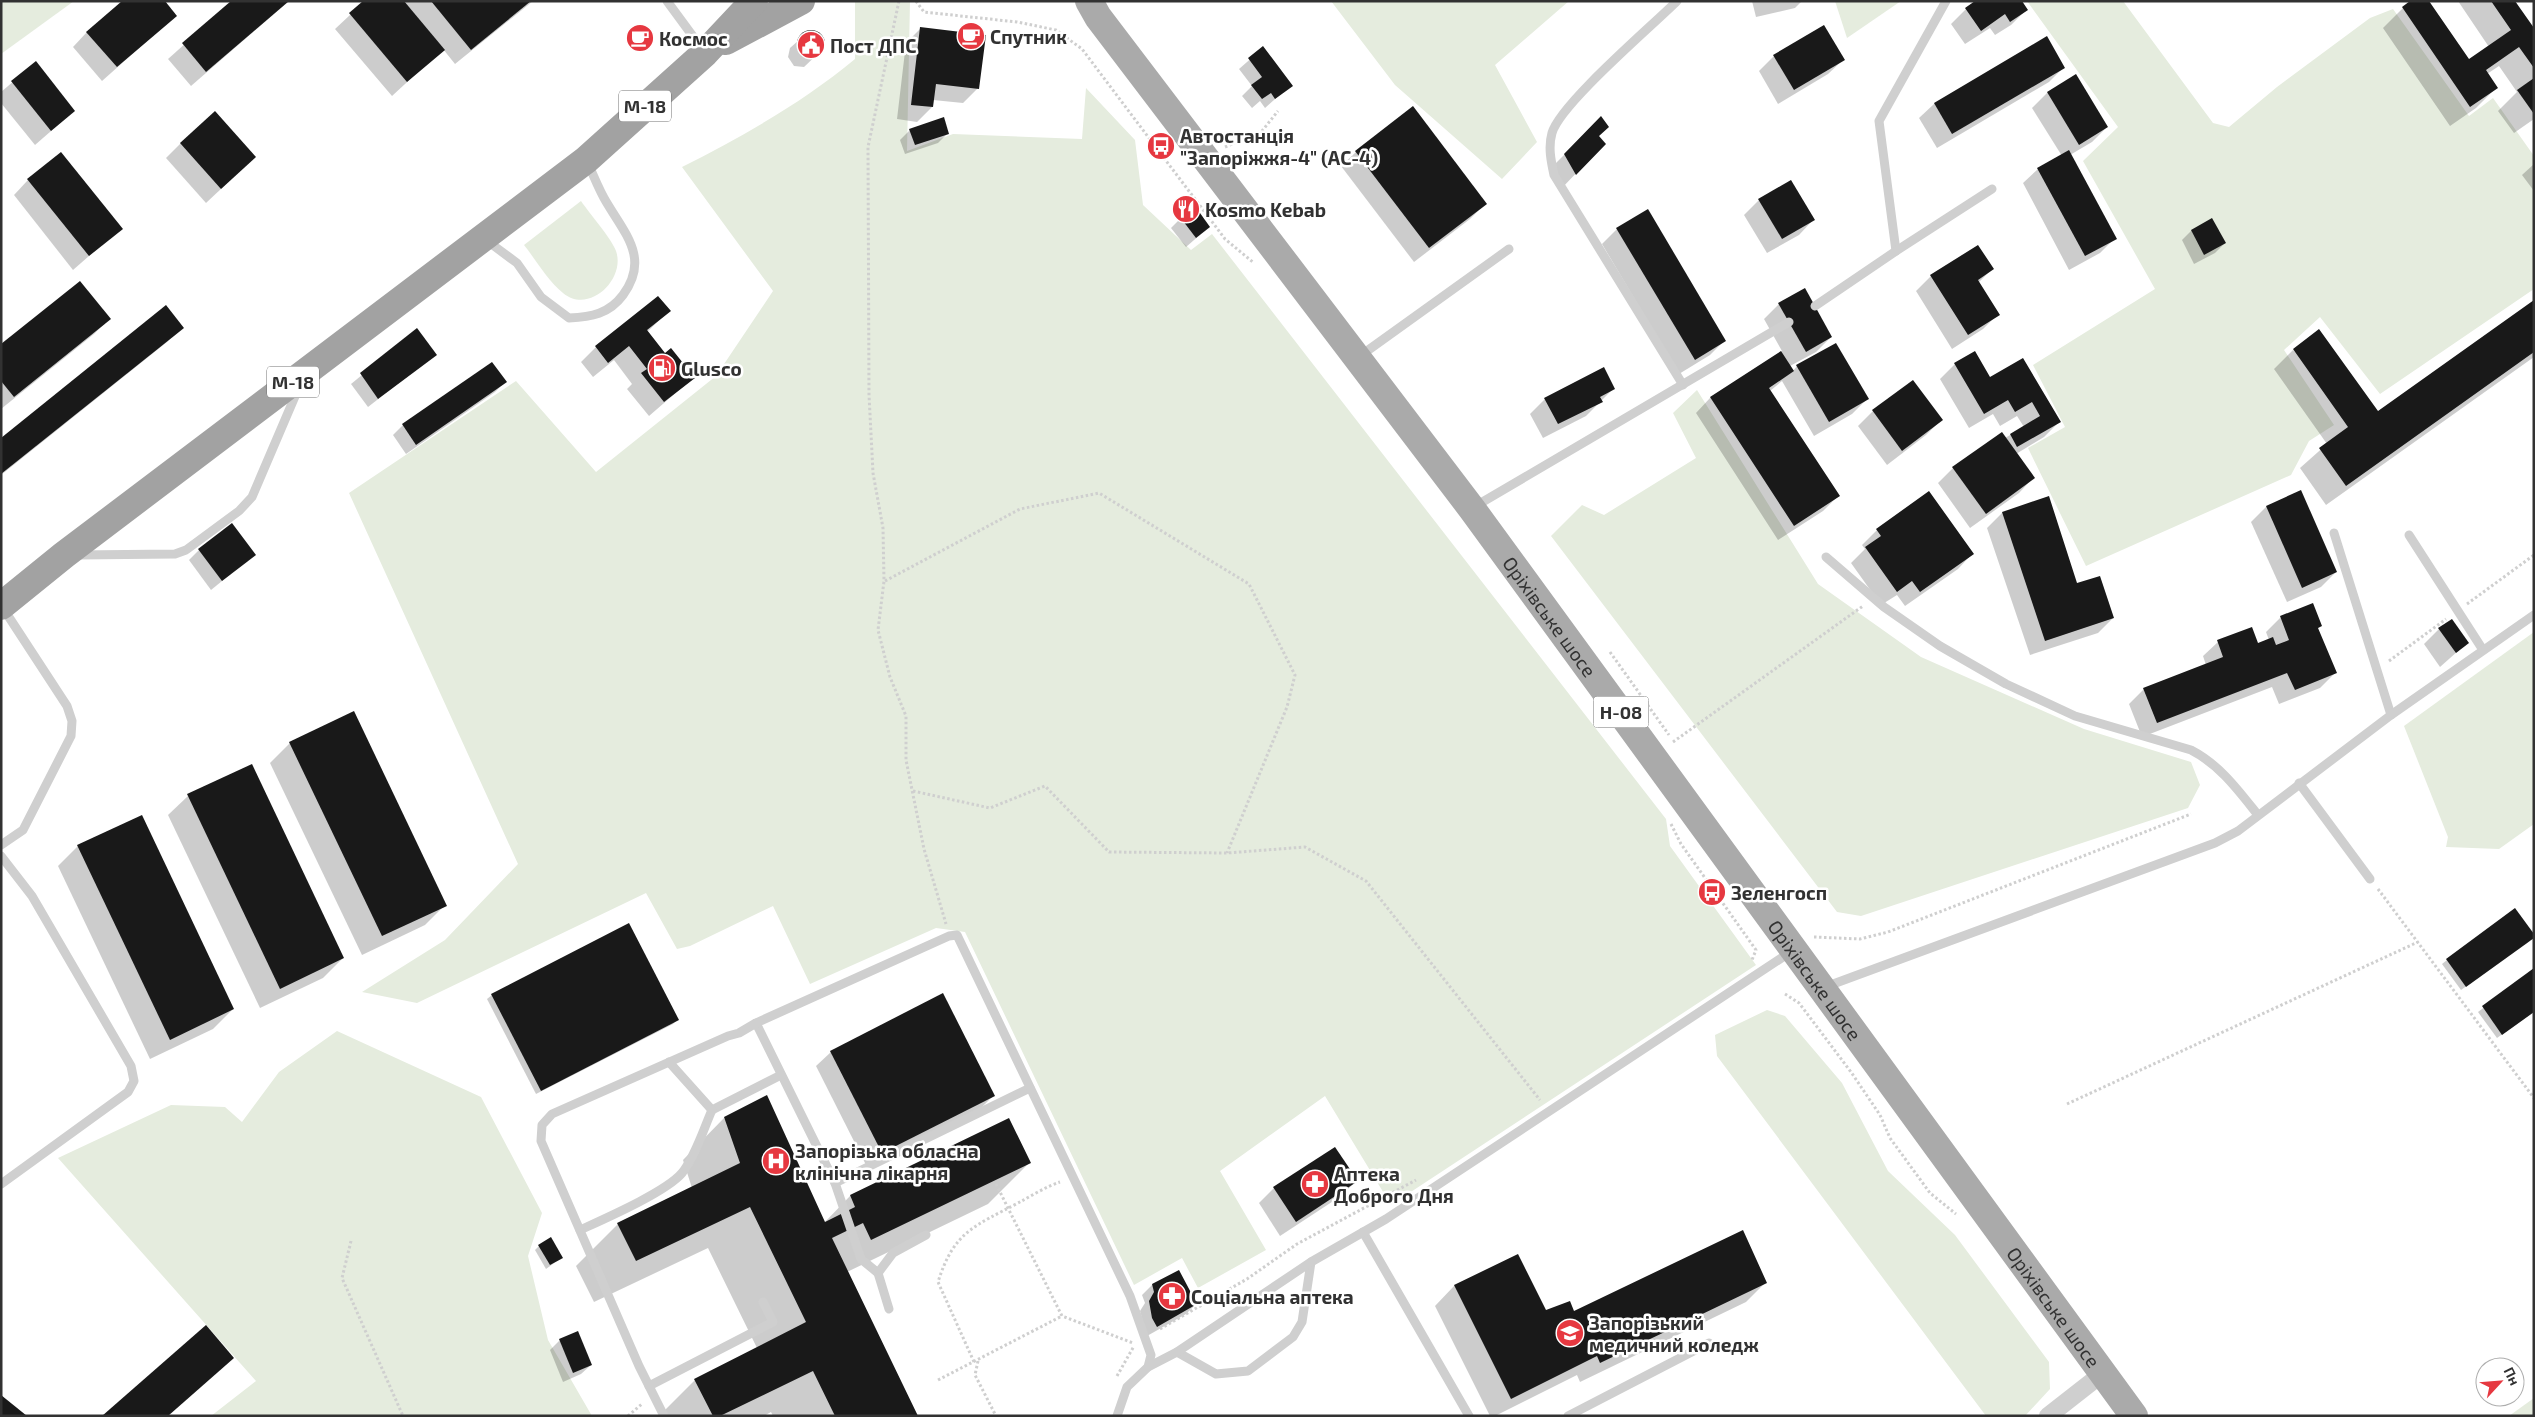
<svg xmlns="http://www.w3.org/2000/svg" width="2535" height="1417" font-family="'Exo 2',sans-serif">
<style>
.green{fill:#e5ecde}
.shadow{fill:#0003}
.building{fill:#191919}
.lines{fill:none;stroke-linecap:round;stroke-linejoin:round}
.path{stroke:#cfcfcf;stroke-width:3;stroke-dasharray:2.5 2.5;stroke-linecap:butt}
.service{stroke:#cfcfcf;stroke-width:9}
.minor{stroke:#cfcfcf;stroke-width:18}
.primary{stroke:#aaa;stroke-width:28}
.trunk{stroke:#a2a2a2;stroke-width:28}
.labels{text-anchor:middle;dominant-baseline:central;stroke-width:5;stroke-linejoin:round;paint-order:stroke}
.shield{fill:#fff;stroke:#707070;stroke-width:1}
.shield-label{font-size:18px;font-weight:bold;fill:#323232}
.poi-label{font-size:19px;font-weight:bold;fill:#323232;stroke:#fff;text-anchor:start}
.street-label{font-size:19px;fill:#323232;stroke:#fff}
</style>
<rect width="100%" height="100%" fill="#fff"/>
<g class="green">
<polygon points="1,1 74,1 1,54"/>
<path d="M855,1h55l-3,150 46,-17 129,5 4,-51 49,52 8,65 48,45 21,-16 454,585 4,27 86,119 -365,240 -66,-109 -105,75 46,79 -68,38 -16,-30 -48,27 -169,-353 -29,-4 -126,56 -37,-78 -83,40 -13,3 -31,-56 -229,110 -55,-11 83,-52 73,-76 -169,-371 167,-112 80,91 120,-96 57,-85 -91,-124c61,-31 120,-64 173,-108z"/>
<polygon points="1331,1 1569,1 1495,65 1537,142 1502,179 1395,85"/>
<polygon points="1835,1 1901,1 1847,38"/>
<polygon points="2027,1 2123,1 2213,123 2229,127 2277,87 2370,18 2393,9 2469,116 2493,98 2534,156 2534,289 2380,394 2320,317 2284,350 2334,425 2309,441 2291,475 2086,566 2028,448 2065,427 2033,365 2155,289 2083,161 2118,127"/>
<path d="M581,201c8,12 31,38 35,50 10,28 -27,64 -53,42 -15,-12 -27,-33 -39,-48z"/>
<polygon points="1697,390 1818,584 1921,657 2084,729 2191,762 2200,785 2188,808 1861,916 1837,912 1551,536 1582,505 1604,515 1696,458 1673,413"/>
<polygon points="2534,632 2534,824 2499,849 2446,847 2448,837 2404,726"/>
<polygon points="1767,1010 1785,1016 1842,1083 1888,1171 1955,1235 2049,1362 2050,1389 2025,1416 1986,1416 1717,1056 1715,1035"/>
<polygon points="337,1031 481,1097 542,1213 528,1256 548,1340 592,1416 211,1416 256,1381 58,1158 171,1105 225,1107 242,1122 279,1072"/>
<polygon points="2534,1398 2534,1416 2509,1416"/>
</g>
<g class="shadow">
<polygon points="233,1 289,1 191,86 168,59"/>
<polygon points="365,1 533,1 455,64 443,49 392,96 335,29"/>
<polygon points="1752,1 1802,1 1795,8 1756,17"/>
<polygon points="2458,1 2514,1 2534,31 2534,119 2514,133 2498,111 2517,92 2499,66 2487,74 2496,88 2476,108 2450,126 2383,28 2403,8 2469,61 2489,47"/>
<polygon points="1966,9 2026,10 2011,25 1995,35 1990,28 1965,44 1951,24"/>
<polygon points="175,16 102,81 73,47 87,32"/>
<polygon points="921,28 978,88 963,103 933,100 932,107 917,122 897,119 906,43"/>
<polygon points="808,32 815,32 822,39 823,49 804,67 794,66 788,57 790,48"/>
<polygon points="2047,38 2064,67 2049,82 1937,148 1919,118 1934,104"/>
<polygon points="1263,48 1291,85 1265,108 1260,101 1252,108 1242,96 1252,86 1239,69"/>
<polygon points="1774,56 1843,60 1828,74 1778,104 1759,71"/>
<polygon points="35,63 74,111 35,145 1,103 1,92"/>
<polygon points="2075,76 2107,127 2092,142 2070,155 2115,238 2100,253 2069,270 2023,183 2038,169 2062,156 2032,108 2047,93"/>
<polygon points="1601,118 1598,137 1604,144 1561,189 1550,169"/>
<polygon points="910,130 948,133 938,143 905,154 900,140"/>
<polygon points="181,143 255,157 206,203 166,158"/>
<polygon points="1356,152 1485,204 1470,219 1414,262 1341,166"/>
<polygon points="2534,164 2534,191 2522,175"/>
<polygon points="28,180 121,228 73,270 14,195"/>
<polygon points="1759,200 1813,220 1799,235 1767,253 1744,215"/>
<polygon points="1181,218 1209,227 1186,247 1171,228"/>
<polygon points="2212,219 2225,243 2215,253 2194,264 2182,240 2191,231"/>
<polygon points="1617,229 1724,341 1710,355 1679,374 1602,244"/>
<polygon points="1992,269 1978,283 1998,314 1983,329 1952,349 1916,291 1931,276"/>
<polygon points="658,297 669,311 647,332 665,355 693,378 649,416 627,389 632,384 614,360 593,377 581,362 596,347"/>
<polygon points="2534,301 2534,357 2326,505 2300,468 2327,444 2274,369 2293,350 2377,413"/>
<polygon points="1779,304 1831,337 1816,352 1790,366 1793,371 1797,366 1867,399 1852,414 1814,436 1782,381 1770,391 1838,496 1823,511 1778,540 1696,413 1710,398 1782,351 1764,319"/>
<polygon points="109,319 94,334 1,409 1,346"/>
<polygon points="182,328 167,342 1,475 1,439"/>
<polygon points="417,330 435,355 368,407 351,384"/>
<polygon points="2023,359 2059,422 2044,437 2016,454 2033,478 2019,493 1970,528 1938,483 1953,468 2024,427 2017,416 2000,426 1993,414 1969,428 1940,379 1955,364 1989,379"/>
<polygon points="492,364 505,382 495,392 406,454 393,435 403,425"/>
<polygon points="1613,389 1586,416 1543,438 1530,414 1545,399"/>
<polygon points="1873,411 1941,420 1926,435 1887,465 1858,426"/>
<polygon points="2300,492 2336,572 2321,587 2287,602 2251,522 2266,507"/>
<polygon points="1929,493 1972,554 1958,569 1905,606 1897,595 1881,605 1851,563 1865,549 1862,545 1877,530"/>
<polygon points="2048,498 2077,585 2113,618 2098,633 2030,655 1987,528 2002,513"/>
<polygon points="199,550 254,555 211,590 189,560"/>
<polygon points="2281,617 2320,626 2317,629 2335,673 2320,688 2279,704 2272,687 2142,737 2129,704 2144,689 2206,665 2203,656 2218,642 2251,629 2257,645 2269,640 2266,632"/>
<polygon points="2439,629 2467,643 2440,667 2424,644"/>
<polygon points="290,743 445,905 425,925 362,955 270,763"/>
<polygon points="188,796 343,958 323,978 260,1008 168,815"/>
<polygon points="78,846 233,1009 213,1029 150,1059 58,866"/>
<polygon points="2530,941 2461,990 2442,964 2447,960"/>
<polygon points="2534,970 2534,1012 2497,1038 2478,1012"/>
<polygon points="492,995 677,1020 673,1024 536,1094 487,999"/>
<polygon points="831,1052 994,1095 979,1110 867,1167 816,1066"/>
<polygon points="724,1118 824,1223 850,1196 1029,1163 988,1204 847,1272 915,1416 773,1416 771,1412 764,1416 659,1416 695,1380 757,1348 708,1248 594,1302 576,1266 618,1224 692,1188 683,1160"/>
<polygon points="1335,1148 1356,1181 1341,1196 1280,1236 1259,1203 1274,1188"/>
<polygon points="539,1246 561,1258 546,1269 535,1250"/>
<polygon points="1517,1255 1545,1311 1574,1312 1766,1282 1746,1302 1580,1382 1577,1375 1495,1416 1490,1416 1435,1306 1454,1286"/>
<polygon points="1152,1285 1196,1304 1186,1314 1147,1336 1140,1311 1145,1303 1142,1295"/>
<polygon points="577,1333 591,1365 581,1374 563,1382 550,1350 559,1341"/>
</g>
<g class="building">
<polygon points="122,1 165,1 177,16 117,67 86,32"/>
<polygon points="231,1 289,1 206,72 182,43"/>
<polygon points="363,1 404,1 445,50 407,82 349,13"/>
<polygon points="431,1 531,1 471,50"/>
<polygon points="1975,1 2022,1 2028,10 2010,22 2005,14 1981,31 1965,8"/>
<polygon points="2410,1 2429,1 2469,59 2511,30 2491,1 2515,1 2534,28 2534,68 2519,47 2486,70 2498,88 2470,107 2402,7"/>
<polygon points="1824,25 1845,60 1794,90 1773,55"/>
<polygon points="920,27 986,35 979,89 936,84 933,107 911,105"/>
<circle cx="811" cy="44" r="14"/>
<polygon points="2047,36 2065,68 1952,134 1934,103"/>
<polygon points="1263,46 1293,86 1275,99 1271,93 1262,99 1251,85 1262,77 1248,58"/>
<polygon points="36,61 75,111 51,131 11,81"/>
<polygon points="2076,74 2108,127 2079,145 2047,92"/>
<polygon points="2534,78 2534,114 2517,90"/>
<polygon points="1413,106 1487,204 1429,248 1355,151"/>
<polygon points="215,111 256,157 221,189 180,143"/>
<polygon points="1601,116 1609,127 1599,136 1606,144 1576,175 1564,154"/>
<polygon points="944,117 949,134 915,145 909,129"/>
<polygon points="2069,150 2117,239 2085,256 2037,168"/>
<polygon points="61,152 123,229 89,256 27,179"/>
<polygon points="1791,180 1815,220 1782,239 1758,199"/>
<polygon points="1195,206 1210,227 1196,238 1180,217"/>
<polygon points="1648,209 1726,341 1695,360 1616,228"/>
<polygon points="2212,218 2226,243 2204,255 2191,230"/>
<polygon points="1978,245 1994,269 1978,280 2000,315 1968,335 1930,275"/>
<polygon points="80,281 111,319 14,397 1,381 1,344"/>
<polygon points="1805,288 1832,337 1806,352 1778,303"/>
<polygon points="658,296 671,311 647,330 665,353 671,348 695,378 664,402 641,373 647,369 629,346 608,363 595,346"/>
<polygon points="2534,300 2534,352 2346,486 2319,448 2348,427 2293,349 2319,329 2378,411"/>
<polygon points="166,305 184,328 1,474 1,438"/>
<polygon points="417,328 437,355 378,399 360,373"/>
<polygon points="1836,343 1869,399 1829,422 1796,365"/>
<polygon points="1781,351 1794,371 1769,388 1840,496 1794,526 1710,397"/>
<polygon points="1975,351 1990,377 2023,358 2061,422 2017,447 2010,434 2040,416 2032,402 2015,412 2008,400 1984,414 1954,363"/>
<polygon points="492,362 507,382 416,445 402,424"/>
<polygon points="1604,367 1615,389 1600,397 1603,402 1558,424 1544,398"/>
<polygon points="1913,380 1943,420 1902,451 1872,410"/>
<polygon points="2002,432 2035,478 1986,514 1952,467"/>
<polygon points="2301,490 2337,572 2302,588 2266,506"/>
<polygon points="1929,491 1974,554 1920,592 1912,581 1897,592 1865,547 1881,536 1876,529"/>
<polygon points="2049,496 2077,583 2100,576 2114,618 2045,641 2002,512"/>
<polygon points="232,523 256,555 222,581 198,549"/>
<polygon points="2313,603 2322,626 2318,628 2337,673 2295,690 2287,673 2157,723 2143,688 2223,657 2217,640 2252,627 2258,643 2273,637 2276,645 2289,640 2280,616"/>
<polygon points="2452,619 2469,643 2456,653 2438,628"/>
<polygon points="354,711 447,906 382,936 289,742"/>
<polygon points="252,764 344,958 280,989 187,794"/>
<polygon points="142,815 234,1009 170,1040 77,845"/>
<polygon points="2515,908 2534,934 2534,938 2466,987 2446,959"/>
<polygon points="629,923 679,1020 541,1091 491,994"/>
<polygon points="2534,968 2534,1012 2502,1035 2482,1006"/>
<polygon points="943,993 995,1096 882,1153 830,1051"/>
<polygon points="767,1095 825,1222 855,1207 850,1195 1009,1118 1031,1163 871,1240 863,1223 832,1238 918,1416 835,1416 813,1371 720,1416 713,1416 694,1379 806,1322 750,1207 636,1261 617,1223 740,1163 724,1117"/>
<polygon points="1335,1147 1358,1181 1296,1222 1273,1187"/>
<polygon points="1743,1230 1767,1283 1600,1363 1597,1356 1511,1399 1454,1285 1518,1254 1546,1310 1570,1301 1574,1311"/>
<polygon points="551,1237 563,1258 550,1265 538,1245"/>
<polygon points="1179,1270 1197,1304 1157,1327 1152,1318 1149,1301 1154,1292 1152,1284"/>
<polygon points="206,1325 234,1358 168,1416 102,1416"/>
<polygon points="578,1331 592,1365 573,1373 559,1339"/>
<polygon points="1,1395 27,1416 1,1416"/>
</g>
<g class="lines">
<g class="path">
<polyline points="899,1 868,147 869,395 873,473 883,528 884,581 878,630 890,677 906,716 906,760 924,849 946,924"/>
<polyline points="916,1 924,12 1017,22 1056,30 1082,49 1225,239 1254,263"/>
<polyline points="1225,147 1262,131 1278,111"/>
<polyline points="885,581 1020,509 1099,493 1249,584 1295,675 1287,707 1227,853"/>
<polyline points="2467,604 2534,555"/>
<polyline points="1610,652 1669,735"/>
<polyline points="2389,661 2446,619"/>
<polyline points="1673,742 1863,606"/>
<polyline points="913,791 990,808 1045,786 1109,852 1227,853 1305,847 1366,881 1540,1100"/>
<polyline points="1671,824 1681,844 1756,950 1752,960"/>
<polyline points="2378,889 2534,1098"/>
<polyline points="1814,937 1860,939 1888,932 2191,814"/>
<polyline points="1785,994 1799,1003 1851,1072 1880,1115 1890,1138 1930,1193 1956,1214"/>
<polyline points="2067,1104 2418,942"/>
<polyline points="996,1184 1062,1316 1133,1343"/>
<polyline points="351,1241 342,1278 403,1416"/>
<polyline points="1160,1329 1247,1279 1297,1244 1416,1180"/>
<polyline points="978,1361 975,1375 996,1416"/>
<path d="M974,1362l-36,-80c16,-51 37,-56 80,-79 13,-7 29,-17 42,-21"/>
<polyline points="1117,1376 1134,1346"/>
<polyline points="938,1380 1062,1316"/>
<polyline points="628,1416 643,1403"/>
</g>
<g class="service">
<polyline points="667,1 703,50"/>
<path d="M1677,1c-25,25 -117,103 -125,132 -4,14 -1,28 2,42l129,210"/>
<path d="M486,240l31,23 24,34 28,21c22,-1 40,-4 54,-23 28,-38 0,-63 -19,-97 -6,-11 -11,-23 -16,-35"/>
<polyline points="1896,251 1879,121 1946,1"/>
<polyline points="1815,306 1896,251 1992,189"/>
<polyline points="1360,356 1509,249"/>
<polyline points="1474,507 1789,322"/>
<polyline points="2334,533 2391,715"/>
<polyline points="2409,535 2483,650"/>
<polyline points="77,555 175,554 186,550 239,511 252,497 299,387"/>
<path d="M1826,557l58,50 56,39 66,38 69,32 116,34c29,15 47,40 67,65"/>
<polyline points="2299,783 2370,879"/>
<polyline points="1,845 23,830 71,736 72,721 67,706 3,608"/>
<polyline points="1,856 32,896 131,1066 134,1081 128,1092 1,1184"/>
<polyline points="1825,987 2215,843 2238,831 2391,715 2534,615"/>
<polyline points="756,1023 835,1183 1030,1088"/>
<polyline points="669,1062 712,1110 781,1075"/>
<polyline points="835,1183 861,1259 878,1273"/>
<path d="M580,1230c24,-11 86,-38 102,-57 13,-16 22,-45 30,-63"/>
<polyline points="1363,1232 1469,1416"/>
<polyline points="889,1309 878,1273 893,1253 926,1235"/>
<polyline points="1177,1352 1216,1374 1248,1371 1293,1337 1302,1322 1311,1262"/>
<polyline points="649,1386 773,1322 763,1302"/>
<polyline points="664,1416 639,1366 541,1141 542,1125 552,1114 728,1036 739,1033 756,1023 949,936 957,935 1130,1296 1151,1355 1148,1367"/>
<polyline points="1117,1416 1127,1387 1148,1367 1177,1352 1311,1262 1386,1219 1792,951"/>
<polyline points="1568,1416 1709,1343"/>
</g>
<polyline class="minor" points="2048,1416 2103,1373"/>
<path class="primary" id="s1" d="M1089,1l9,16 374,492 662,907"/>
<g class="trunk">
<polyline points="726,41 801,1"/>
<polyline points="1,606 64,555 586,160 705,53 754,1"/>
</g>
</g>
<defs>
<symbol id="cafe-disc" viewBox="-11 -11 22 22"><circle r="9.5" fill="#e63840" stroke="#fff"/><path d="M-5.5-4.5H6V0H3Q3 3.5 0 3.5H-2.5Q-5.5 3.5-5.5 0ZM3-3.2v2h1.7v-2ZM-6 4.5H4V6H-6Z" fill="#fff"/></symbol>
<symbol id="civic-disc" viewBox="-11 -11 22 22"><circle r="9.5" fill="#e63840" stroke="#fff"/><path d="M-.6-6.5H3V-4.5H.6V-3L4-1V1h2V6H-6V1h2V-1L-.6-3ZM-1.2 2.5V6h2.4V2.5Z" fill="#fff"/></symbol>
<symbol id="bus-disc" viewBox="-11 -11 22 22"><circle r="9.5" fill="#e63840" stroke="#fff"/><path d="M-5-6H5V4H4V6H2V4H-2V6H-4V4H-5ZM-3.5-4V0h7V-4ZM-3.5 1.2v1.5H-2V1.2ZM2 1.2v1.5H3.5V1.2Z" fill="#fff"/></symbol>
<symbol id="restaurant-disc" viewBox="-11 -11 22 22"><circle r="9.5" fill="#e63840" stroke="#fff"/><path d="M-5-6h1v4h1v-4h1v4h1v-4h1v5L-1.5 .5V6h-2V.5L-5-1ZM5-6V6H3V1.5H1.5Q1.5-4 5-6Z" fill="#fff"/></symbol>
<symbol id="fuel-disc" viewBox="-11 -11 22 22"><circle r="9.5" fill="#e63840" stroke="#fff"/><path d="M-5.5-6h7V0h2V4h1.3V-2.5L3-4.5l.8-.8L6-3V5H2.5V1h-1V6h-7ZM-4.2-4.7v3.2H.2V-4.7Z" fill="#fff"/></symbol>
<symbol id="hospital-disc" viewBox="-11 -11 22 22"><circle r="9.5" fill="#e63840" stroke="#fff"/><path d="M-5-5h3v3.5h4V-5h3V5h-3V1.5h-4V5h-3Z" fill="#fff"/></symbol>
<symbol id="pharmacy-disc" viewBox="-11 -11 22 22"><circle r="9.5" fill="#e63840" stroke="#fff"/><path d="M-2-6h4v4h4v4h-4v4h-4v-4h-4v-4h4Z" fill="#fff"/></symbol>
<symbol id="university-disc" viewBox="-11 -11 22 22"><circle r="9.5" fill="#e63840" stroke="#fff"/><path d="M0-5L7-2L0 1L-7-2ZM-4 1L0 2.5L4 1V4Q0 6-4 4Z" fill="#fff"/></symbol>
</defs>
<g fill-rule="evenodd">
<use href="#cafe-disc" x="955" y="20" width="32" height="32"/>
<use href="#cafe-disc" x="624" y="22" width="32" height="32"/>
<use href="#civic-disc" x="795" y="29" width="32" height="32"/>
<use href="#bus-disc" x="1145" y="130" width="32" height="32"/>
<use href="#restaurant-disc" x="1170" y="193" width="32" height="32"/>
<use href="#fuel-disc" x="646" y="352" width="32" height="32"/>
<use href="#bus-disc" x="1696" y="876" width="32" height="32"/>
<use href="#hospital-disc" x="760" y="1145" width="32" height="32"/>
<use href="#pharmacy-disc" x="1299" y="1168" width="32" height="32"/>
<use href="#pharmacy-disc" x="1156" y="1280" width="32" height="32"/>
<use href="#university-disc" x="1554" y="1317" width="32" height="32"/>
</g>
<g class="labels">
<g class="shield">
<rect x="619" y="90.5" width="52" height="31" rx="4"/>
<rect x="267" y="366.5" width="52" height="31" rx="4"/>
<rect x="1593.5" y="696.5" width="55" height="31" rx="4"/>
</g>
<g class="shield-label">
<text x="645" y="106">М-18</text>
<text x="293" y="382">М-18</text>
<text x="1621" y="712">Н-08</text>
</g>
<g class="poi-label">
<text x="990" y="36">Спутник</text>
<text x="659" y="38">Космос</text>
<text x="830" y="45">Пост ДПС</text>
<text x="1180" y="135">Автостанція<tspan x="1180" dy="22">"Запоріжжя-4" (АС-4)</tspan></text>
<text x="1205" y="209">Kosmo Kebab</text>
<text x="681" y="368">Glusco</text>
<text x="1731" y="892">Зеленгосп</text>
<text x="795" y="1150">Запорізька обласна<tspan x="795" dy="22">клінічна лікарня</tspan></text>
<text x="1334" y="1173">Аптека<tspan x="1334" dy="22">Доброго Дня</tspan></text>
<text x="1191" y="1296">Соціальна аптека</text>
<text x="1589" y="1322">Запорізький<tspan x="1589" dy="22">медичний коледж</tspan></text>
</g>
<g class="street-label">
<text stroke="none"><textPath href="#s1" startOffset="769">Оріхівське шосе</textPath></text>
<text stroke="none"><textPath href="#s1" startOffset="1219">Оріхівське шосе</textPath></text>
<text stroke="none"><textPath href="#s1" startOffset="1624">Оріхівське шосе</textPath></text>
</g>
</g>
<rect width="2535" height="1417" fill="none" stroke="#323232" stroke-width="5"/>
<g transform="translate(2500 1382) rotate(64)"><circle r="24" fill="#ffffff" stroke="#adadad"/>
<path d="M0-4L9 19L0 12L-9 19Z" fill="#e63840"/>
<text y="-8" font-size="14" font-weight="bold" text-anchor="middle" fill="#323232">Пн</text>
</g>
</svg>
